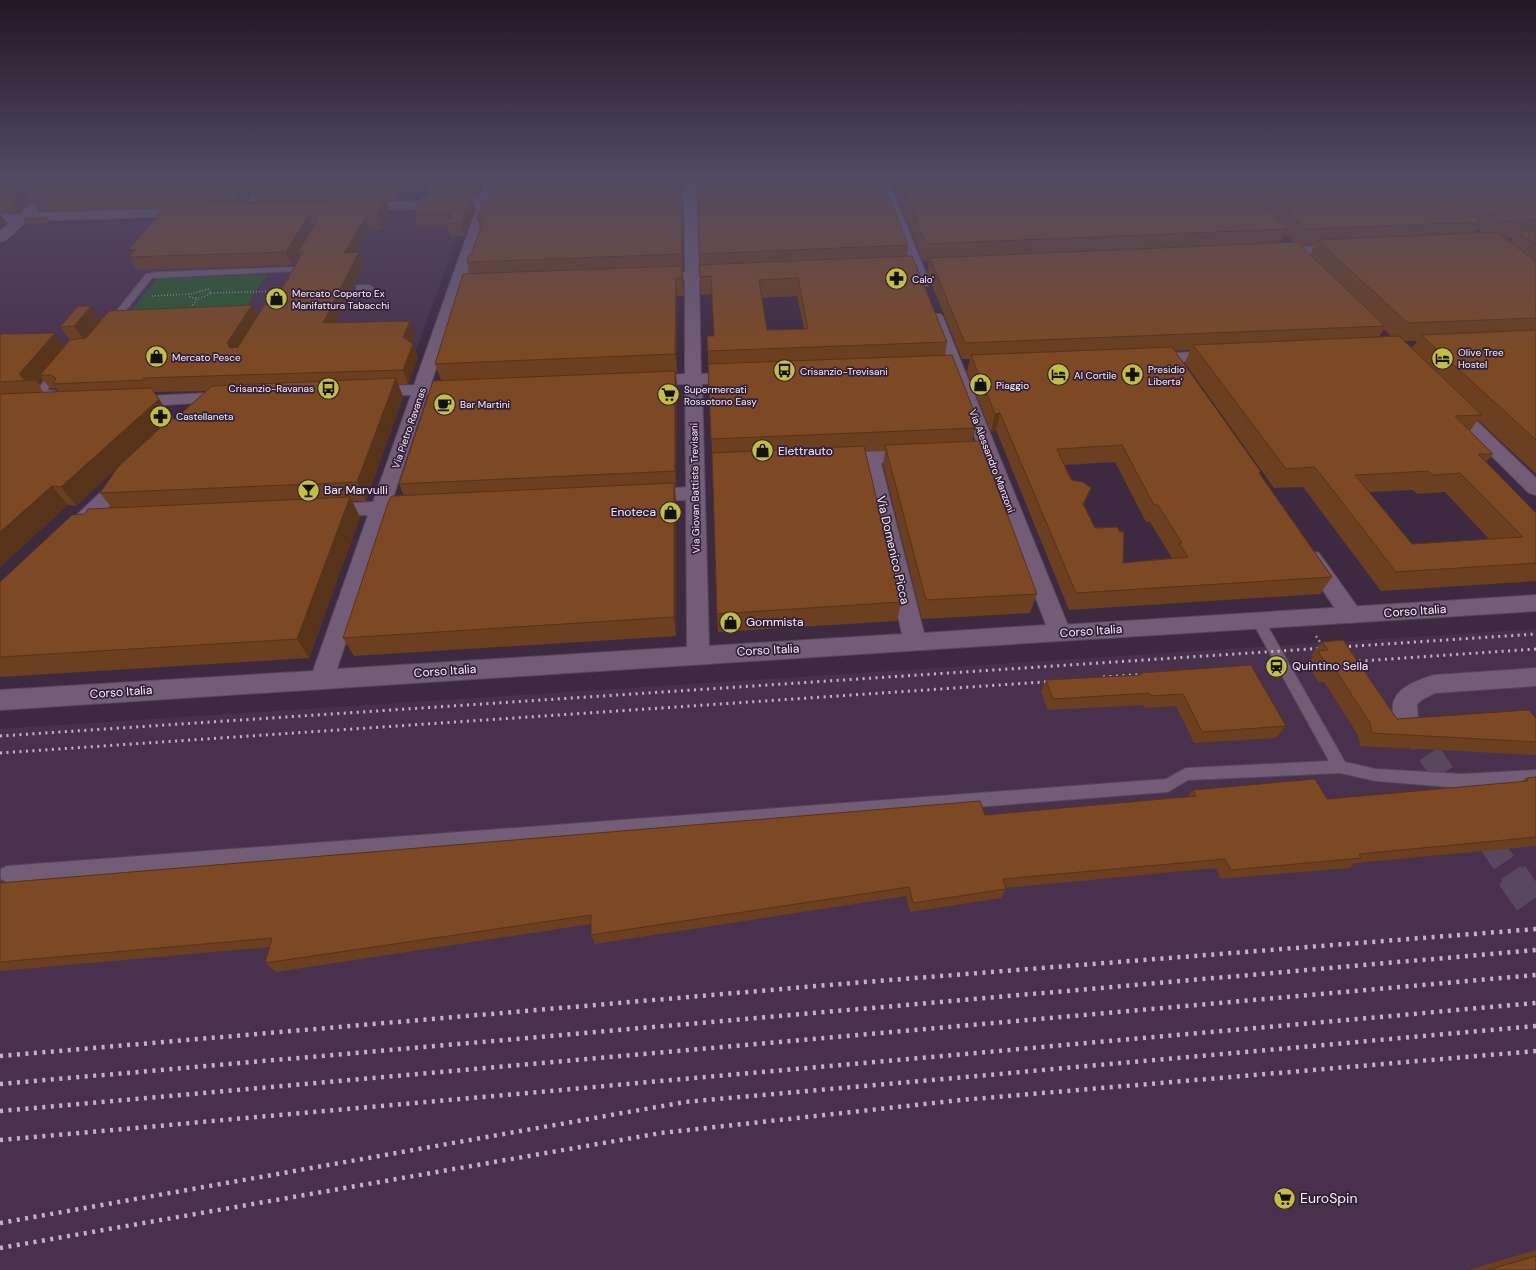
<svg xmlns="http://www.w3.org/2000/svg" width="1536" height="1270" font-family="'DM Sans',sans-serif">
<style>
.built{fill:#49314e}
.green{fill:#2a582e}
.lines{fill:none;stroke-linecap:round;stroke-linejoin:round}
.secondary-tunnel-far1{stroke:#59475d;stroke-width:24;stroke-dasharray:24 12;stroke-linecap:butt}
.secondary-tunnel{stroke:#59475d;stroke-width:32;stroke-dasharray:32 16;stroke-linecap:butt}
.lane-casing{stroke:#57475a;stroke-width:2}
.street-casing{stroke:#57475a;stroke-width:2}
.secondary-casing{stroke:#57475a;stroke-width:2}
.path-far1{stroke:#9e8fa2;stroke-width:1.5;stroke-dasharray:1 2;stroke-linecap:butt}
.path{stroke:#9e8fa2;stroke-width:2.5;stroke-dasharray:2 3;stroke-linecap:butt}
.lane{fill:#725c76;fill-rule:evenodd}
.street{fill:#725c76;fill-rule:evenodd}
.secondary{fill:#725c76;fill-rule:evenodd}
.rail-far1{stroke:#c2b4c6;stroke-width:3;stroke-dasharray:2 4.5;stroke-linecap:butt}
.rail{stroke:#c2b4c6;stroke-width:4.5;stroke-dasharray:3 5.5;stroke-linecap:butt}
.wall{fill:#6b3f1f;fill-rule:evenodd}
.shaded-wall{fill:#573319}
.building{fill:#7c4924;stroke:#573319;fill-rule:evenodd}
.labels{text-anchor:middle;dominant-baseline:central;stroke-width:3.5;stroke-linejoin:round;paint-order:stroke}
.far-poi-label{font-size:10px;fill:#faeefd;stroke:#322037;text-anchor:start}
.far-street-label{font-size:10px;fill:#faeefd;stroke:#322037}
.poi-label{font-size:12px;fill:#faeefd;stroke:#322037;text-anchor:start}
.street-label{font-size:12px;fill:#faeefd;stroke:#322037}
.near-poi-label{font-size:14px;fill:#faeefd;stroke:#322037;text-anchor:start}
</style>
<rect width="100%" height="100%" fill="#3d2a41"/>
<g class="built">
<polygon points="447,212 461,227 414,356 417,358 409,381 0,398 0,250 28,224"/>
<polygon points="1536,629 1536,1270 0,1270 0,729"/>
</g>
<polygon class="green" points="267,275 244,310 129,314 157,278"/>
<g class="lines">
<polyline class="secondary-tunnel-far1" points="1409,724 1513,876"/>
<polyline class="secondary-tunnel" points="1512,875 1536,910"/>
<defs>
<g id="lane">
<polygon points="295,267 299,269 298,271 152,278 113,326 110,327 106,324 146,274 158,272"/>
<polygon points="359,285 370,285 374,288 370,291 356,290 356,286"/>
<polygon points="58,367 63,370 47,390 55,391 57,393 55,395 36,395 34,393 36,391 55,368"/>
<polygon points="1258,616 1263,618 1345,762 1376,769 1462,774 1536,770 1536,782 1462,788 1376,781 1340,773 1188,780 1168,792 7,882 1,879 1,869 7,866 1166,779 1186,768 1329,761 1252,621 1253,618"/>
</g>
<g id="street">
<polygon points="61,177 74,177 35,213 190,208 196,212 190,216 27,221 5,241 0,242 0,231 11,222 0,222 0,214 20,214"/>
<polygon points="266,177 278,177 249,214 241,214 239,211"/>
<polygon points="487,177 499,177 492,199 512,198 518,202 512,206 489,206 465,281 496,282 498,285 496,288 462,289 431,384 466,384 468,388 466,392 427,394 392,501 417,500 424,501 427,506 424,511 388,514 337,669 687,647 686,500 645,501 638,499 636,495 638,491 686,487 685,384 647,386 641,384 639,381 641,378 647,376 685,374 685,281 653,282 648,281 646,278 648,275 653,274 685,272 684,200 653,202 647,198 653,194 684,193 684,177 696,177 696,193 728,191 734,195 728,199 697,200 699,271 733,271 735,274 733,277 699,280 701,374 738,372 744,374 746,377 744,380 738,382 702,384 709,646 902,634 863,464 838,465 832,463 829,459 832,455 838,453 913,450 919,452 922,456 919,460 881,463 924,633 1046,625 929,317 931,314 941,314 943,317 1071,633 1068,639 1060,641 0,710 0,690 313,671 368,515 326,516 319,515 316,510 319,505 326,504 373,502 411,395 371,396 365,395 363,391 365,387 371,386 414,385 477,207 359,211 353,207 359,203 479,199"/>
<polygon points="875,177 887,177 930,283 928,286 918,286 916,283"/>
<polygon points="1198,177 1297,177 1291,181 1202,183 1198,182 1196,179"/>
<polygon points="1342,245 1347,246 1349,249 1347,252 1276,256 1271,255 1269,252 1271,249 1276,248"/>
<polygon points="1218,351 1224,353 1226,356 1224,359 1150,364 1144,362 1142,359 1144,356 1150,354"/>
<polygon points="227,392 233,393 235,397 233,401 129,407 123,406 121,402 123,398 129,397"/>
<polygon points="1451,401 1457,402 1536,478 1536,495 1529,493 1445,410 1443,406 1445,402"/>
<polygon points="126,473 133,475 135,479 133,483 80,535 73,537 66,535 63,530 66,525 119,475"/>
<polygon points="1312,551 1319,553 1359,609 1362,615 1359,621 1351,623 1343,621 1305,563 1302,558 1305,553"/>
</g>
<g id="secondary">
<polygon points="1536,595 1536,611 1060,641 1052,639 1049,633 1052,627 1060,625"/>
<path d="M1536,668v18l-101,7 -12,6 -6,5 1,16 -4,7 -8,3 -8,-3c-17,-33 10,-44 36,-52z"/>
</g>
</defs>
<use href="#lane" class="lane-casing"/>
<use href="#street" class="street-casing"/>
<use href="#secondary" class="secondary-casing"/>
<g class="path-far1">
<path d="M208,289l3,4c-7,5 -13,6 -21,4l1,-3z"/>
<polyline points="211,293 282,291"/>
<polyline points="152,296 191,294"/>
<polyline points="189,310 197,299"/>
</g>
<polyline class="path" points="1316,636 1322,645"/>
<use href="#lane" class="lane"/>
<use href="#street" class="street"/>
<use href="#secondary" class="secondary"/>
<g class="rail-far1">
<polyline points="1346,662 1536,649"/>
<polyline points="1103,677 1149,674"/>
<polyline points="0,736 1536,634"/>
<polyline points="0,753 1058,681"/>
</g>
<g class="rail">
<polyline points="0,1056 852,983 1536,929"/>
<polyline points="0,1084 1536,950"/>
<polyline points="0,1111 1536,975"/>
<polyline points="0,1140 1536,1003"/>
<polyline points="0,1223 685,1102 1536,1026"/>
<polyline points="0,1248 661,1133 961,1100 1536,1051"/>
</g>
</g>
<g class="wall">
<path d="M0,177h407l-11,23h-9l3,11 -8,18h-12l-13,23h2l5,13 -28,58 74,-2 5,13 -3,9 1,1 5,14 -10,26h-10l5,13 -37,104h-14l8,16 -51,141 -309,19v-95l85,-68 27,-6 -12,-15 74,-73 32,-29 -52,1 17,25 -95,89 -8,-1 -68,62v-231l65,10 5,-6 -10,-13 41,-7 157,-4 14,-12 16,-24 12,-23 -1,-3 -7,11 -155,5 -8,-13 2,-2 -3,-5 37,-42 -126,3 -7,-10 -13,11 -19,1zM253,192l4,10 -14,1 2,-2zM43,380l7,8h7l2,4 -15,1 -5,-8z"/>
<polygon points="428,177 487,177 478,198 472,198 475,209 465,236 450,237 447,226 418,227 414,214 429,197 425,182"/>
<polygon points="491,177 684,177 682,192 683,202 683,272 684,296 677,296 677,372 676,372 677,385 676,486 675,486 676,502 676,636 354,656 343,638 404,496 399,484 441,380 435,364 470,274 467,262 471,255 480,230 477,219 492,191 490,181"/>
<path d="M697,177h180v2l31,66 -1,11 40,86 -2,13 32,64 -5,23 65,152 -7,19 -108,6 -39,-155 2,-13h-20l36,151 -4,19 -179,11 -1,-18 -5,-161 -5,-117h7l-2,-42 -11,1 -1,-18v-13zM797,296l7,33 -37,1 -5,-32z"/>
<path d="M888,177h343l4,4 2,-4h299v297l-58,-54 -8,11 23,23 -7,8 50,51v68l-155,10 -78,-104 -29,1 -89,-125 5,-13 -15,1 86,121 -1,3 72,102 -12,17 -251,16 -73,-180 -5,2 -24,-60 3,-13h-8l-35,-86 2,-12h-6l-27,-67 1,-10h-5zM1477,229l6,4h-9zM1285,234l8,8 -13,1zM1504,238h9l-3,4zM1301,246h13l-4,9zM1384,329l7,7 -12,1zM1405,341h12l-5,7zM1115,462l31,60h4l22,36h-1l-48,5 -28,-35 -30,-63zM1413,490l4,4 28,-2 44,47 -77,5 -43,-52z"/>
<polygon points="47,217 50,222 49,223 26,224 23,219"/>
<polygon points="1322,642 1397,719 1536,718 1536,755 1360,746 1358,735 1324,682 1318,682 1307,664 1313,657 1311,655"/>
<polygon points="1140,673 1286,726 1276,738 1194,743 1176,706 1144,708 1143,705 1048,710 1041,692 1046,680 1138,675"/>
<polygon points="1536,777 1536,846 1355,863 1349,868 1221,879 1216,868 1006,888 1006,889 1001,898 910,912 906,896 595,944 591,935 591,924 276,972 265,963 270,947 0,971 0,883 985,815 1187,797 1193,790 1327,799 1521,782 1526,778"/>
<polygon points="1536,1250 1536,1270 1468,1270"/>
</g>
<g class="shaded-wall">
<polygon points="30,177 60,177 28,194 32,201 19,212 8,196"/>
<polygon points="244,177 265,177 251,188 253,192 241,206 233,189"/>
<polygon points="393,177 407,177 396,200 390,183"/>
<polygon points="476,177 487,177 478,198 474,181"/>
<polygon points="681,177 684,177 682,192"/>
<polygon points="681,185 683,202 683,272 682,254"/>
<polygon points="471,196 475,209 465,236 461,223"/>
<polygon points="386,199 390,211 382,229 377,216"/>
<polygon points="0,213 7,223 0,225"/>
<polygon points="366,216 370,229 349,266 344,253"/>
<polygon points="47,217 50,222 49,223 46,219"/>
<polygon points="307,217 313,230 298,252 299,254 292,265 286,252"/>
<polygon points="136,249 132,257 128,250"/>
<polygon points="359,252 364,265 329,337 323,323"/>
<polygon points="682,266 684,284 684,296 682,278"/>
<polygon points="676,278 677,296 677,372 675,354"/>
<polygon points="252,305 259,319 235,357 227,343"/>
<polygon points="91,306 103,324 87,345 74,326"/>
<polygon points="410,321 415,334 408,351 403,337"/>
<polygon points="55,333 68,351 40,375 43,380 39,385 35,380 24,381 19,374"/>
<polygon points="413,344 418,358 408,384 403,370"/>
<polygon points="675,371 677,385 676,486 675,471"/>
<polygon points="396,378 403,397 366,501 357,482"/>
<polygon points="159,399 171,417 76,506 61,487"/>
<polygon points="1000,413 996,430 991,432 995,414"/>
<polygon points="977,419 973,439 972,439 975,428 973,421"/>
<polygon points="674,483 676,502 676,636 674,617"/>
<polygon points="52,486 68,505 0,567 0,532"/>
<polygon points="1091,488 1084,506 1083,504"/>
<polygon points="350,497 360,517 309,658 297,639"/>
</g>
<g class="building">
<polygon points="0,177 30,177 8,196 0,196"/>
<polygon points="48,177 244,177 233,189 28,194"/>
<polygon points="260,177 393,177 390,183 251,188"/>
<polygon points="428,177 476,177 474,181 425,182"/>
<polygon points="491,177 626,177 490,181"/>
<polygon points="943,177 1231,177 1287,229 926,244 898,178"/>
<polygon points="1250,177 1419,177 1481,222 1306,229"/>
<polygon points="1437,177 1536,177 1536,220 1502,221"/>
<polygon points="882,179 908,245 699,254 698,185"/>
<polygon points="681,185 682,254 467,262 469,255 471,255 484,218 477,219 486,191"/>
<polygon points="471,196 461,223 446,224 452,213 414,214 421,197"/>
<polygon points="386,199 377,216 366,216 344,253 359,252 323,323 410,321 403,337 413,344 403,370 143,378 145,380 53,384 56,378 51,375 40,375 70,340 86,338 109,311 252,305 227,343 230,348 238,347 265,304 272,304 286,281 288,280 289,276 303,252 298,252 317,221 316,219 307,217 286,252 129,257 136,249 128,250 167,205"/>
<polygon points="47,217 46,219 23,219"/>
<polygon points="1517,231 1536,231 1536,245"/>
<polygon points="1496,232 1536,261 1536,318 1408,323 1317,240"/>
<polygon points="1297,242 1385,326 965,343 930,258"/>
<path d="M912,256l35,86 -239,9 -1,-15h7l-3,-60 -11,1 -1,-12zM798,278l10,51 -41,1 -8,-50z"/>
<polygon points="682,266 682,278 676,278 675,354 435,364 463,274"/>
<polygon points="78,306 91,306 74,326 60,327"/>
<polygon points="1536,330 1536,440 1421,335"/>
<polygon points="55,333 19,374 24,379 35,380 0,382 0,336 1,334"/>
<path d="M1399,336l83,79 -27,1 38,38h-15l58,59v50l-140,9 -81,-105 -29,2 -93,-124zM1428,471l4,4 28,-2 63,64 -111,7 -57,-69z"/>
<path d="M1172,347l89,125 -2,1 73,104 -256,16 -76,-180 -5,1 -24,-59zM1122,445l32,60h4l24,38h-3l9,14 -65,6 1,-32 -4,1 -3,-5 -22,1 -12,-24 8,-16 -8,-6 -12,-2 -14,-31z"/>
<polygon points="952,355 977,419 973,421 975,428 711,439 708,364"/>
<polygon points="675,371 675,471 399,484 433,381"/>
<polygon points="396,378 357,482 100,493 118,467 172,417 174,420 212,386"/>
<polygon points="151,388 159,399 61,487 52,486 0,532 0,394"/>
<polygon points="980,441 1037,594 926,600 885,445"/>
<polygon points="864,446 901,602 717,614 712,453"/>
<polygon points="674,483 674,617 343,638 389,500 392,496"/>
<polygon points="350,497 297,639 0,657 0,582 72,515 85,514 88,509"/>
<polygon points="1343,640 1397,719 1529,710 1536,718 1536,742 1372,733 1370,723 1335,669 1329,669 1318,651 1328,650 1322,642"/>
<polygon points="1251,665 1286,726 1202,732 1183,694 1151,696 1149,693 1053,699 1046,680 1141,675 1140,673"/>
<polygon points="1536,777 1536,837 1359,854 1361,858 1231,870 1225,859 1003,879 1006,889 913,903 909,887 591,935 591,915 265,963 272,938 0,962 0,883 980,801 985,815 1196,796 1193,790 1315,779 1327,799 1528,781 1526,778"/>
<polygon points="1536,1256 1536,1270 1488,1270"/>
</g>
<linearGradient id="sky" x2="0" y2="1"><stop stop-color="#221724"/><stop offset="0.5" stop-color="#514a65"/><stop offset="1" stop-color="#514a65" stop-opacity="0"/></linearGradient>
<rect width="1536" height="354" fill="url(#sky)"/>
<defs>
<symbol id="pharmacy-disc" viewBox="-11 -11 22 22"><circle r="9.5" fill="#c1be40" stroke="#322037"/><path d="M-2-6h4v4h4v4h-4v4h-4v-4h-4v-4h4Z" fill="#111"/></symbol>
<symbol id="shop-disc" viewBox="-11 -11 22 22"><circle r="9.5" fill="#c1be40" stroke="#322037"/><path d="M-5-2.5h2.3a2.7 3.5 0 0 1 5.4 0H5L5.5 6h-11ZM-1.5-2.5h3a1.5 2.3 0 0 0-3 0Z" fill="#111"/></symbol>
<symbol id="hotel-disc" viewBox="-11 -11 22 22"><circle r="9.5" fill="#c1be40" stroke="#322037"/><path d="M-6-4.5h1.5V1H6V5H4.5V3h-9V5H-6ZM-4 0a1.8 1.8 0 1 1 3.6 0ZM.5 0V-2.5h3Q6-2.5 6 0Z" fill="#111"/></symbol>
<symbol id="bus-disc" viewBox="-11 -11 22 22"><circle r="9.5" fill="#c1be40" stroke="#322037"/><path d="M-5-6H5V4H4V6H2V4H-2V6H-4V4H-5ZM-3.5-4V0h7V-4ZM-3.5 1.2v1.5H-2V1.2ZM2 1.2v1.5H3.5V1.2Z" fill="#111"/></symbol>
<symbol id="supermarket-disc" viewBox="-11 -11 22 22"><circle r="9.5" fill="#c1be40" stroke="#322037"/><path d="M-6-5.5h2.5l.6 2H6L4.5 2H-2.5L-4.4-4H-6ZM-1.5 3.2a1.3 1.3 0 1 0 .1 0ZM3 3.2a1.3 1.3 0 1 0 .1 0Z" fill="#111"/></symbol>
<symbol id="cafe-disc" viewBox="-11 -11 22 22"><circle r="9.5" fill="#c1be40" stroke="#322037"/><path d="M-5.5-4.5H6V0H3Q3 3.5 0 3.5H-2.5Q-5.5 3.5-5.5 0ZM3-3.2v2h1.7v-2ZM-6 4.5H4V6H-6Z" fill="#111"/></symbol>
<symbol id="bar-disc" viewBox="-11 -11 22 22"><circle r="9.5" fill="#c1be40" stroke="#322037"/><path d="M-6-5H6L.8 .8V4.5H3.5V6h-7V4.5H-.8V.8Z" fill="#111"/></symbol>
<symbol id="station-disc" viewBox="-11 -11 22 22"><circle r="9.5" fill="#c1be40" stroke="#322037"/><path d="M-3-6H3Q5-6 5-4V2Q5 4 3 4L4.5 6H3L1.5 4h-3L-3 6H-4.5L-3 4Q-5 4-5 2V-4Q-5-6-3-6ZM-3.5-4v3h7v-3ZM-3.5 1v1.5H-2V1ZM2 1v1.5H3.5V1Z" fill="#111"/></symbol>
</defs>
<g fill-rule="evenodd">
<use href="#pharmacy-disc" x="884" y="266" width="25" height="25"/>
<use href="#shop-disc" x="264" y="286" width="25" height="25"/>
<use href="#shop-disc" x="144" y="344" width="25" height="25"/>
<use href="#hotel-disc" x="1430" y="346" width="25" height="25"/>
<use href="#bus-disc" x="772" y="358" width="25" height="25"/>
<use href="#hotel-disc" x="1046" y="362" width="25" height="25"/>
<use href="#pharmacy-disc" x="1120" y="362" width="25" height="25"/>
<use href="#shop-disc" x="968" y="372" width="25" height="25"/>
<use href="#bus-disc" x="316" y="376" width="25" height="25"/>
<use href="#supermarket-disc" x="656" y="382" width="25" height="25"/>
<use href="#cafe-disc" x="432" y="392" width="25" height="25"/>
<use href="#pharmacy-disc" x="148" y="404" width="25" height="25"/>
<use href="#shop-disc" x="750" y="438" width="25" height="25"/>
<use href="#bar-disc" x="296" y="478" width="25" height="25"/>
<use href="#shop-disc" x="658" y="500" width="25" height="25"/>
<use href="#shop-disc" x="718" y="610" width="25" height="25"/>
<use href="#station-disc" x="1264" y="654" width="25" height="25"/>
<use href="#supermarket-disc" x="1272" y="1186" width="25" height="25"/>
</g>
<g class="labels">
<g class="far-poi-label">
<text x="912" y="279">Calo'</text>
<text x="292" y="293">Mercato Coperto Ex<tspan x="292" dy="12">Manifattura Tabacchi</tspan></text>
<text x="1458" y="352">Olive Tree<tspan x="1458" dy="12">Hostel</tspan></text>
<text x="172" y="357">Mercato Pesce</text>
<text x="1148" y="369">Presidio<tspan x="1148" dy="12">Liberta'</tspan></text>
<text x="800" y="371">Crisanzio-Trevisani</text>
<text x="1074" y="375">Al Cortile</text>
<text x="996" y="385">Piaggio</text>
<text x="314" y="388" text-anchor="end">Crisanzio-Ravanas</text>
<text x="684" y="389">Supermercati<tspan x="684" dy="12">Rossotono Easy</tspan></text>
<text x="460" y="404">Bar Martini</text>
<text x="176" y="416">Castellaneta</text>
</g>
<g class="far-street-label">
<text transform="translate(409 428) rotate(-71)">Via Pietro Ravanas</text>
<text transform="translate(992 461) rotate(69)">Via Alessandro Manzoni</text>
<text transform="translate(695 488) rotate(-91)">Via Giovan Battista Trevisani</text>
</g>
<g class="poi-label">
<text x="778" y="451">Elettrauto</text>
<text x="324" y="490">Bar Marvulli</text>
<text x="656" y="512" text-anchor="end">Enoteca</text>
<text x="746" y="622">Gommista</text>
<text x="1292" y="666">Quintino Sella</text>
</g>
<g class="street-label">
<text transform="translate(893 550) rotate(77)">Via Domenico Picca</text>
<text transform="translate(1415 611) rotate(-4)">Corso Italia</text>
<text transform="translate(1091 631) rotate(-4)">Corso Italia</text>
<text transform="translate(768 650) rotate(-3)">Corso Italia</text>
<text transform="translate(445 671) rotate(-4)">Corso Italia</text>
<text transform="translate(121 692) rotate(-4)">Corso Italia</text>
</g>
<g class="near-poi-label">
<text x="1300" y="1198">EuroSpin</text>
</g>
</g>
</svg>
